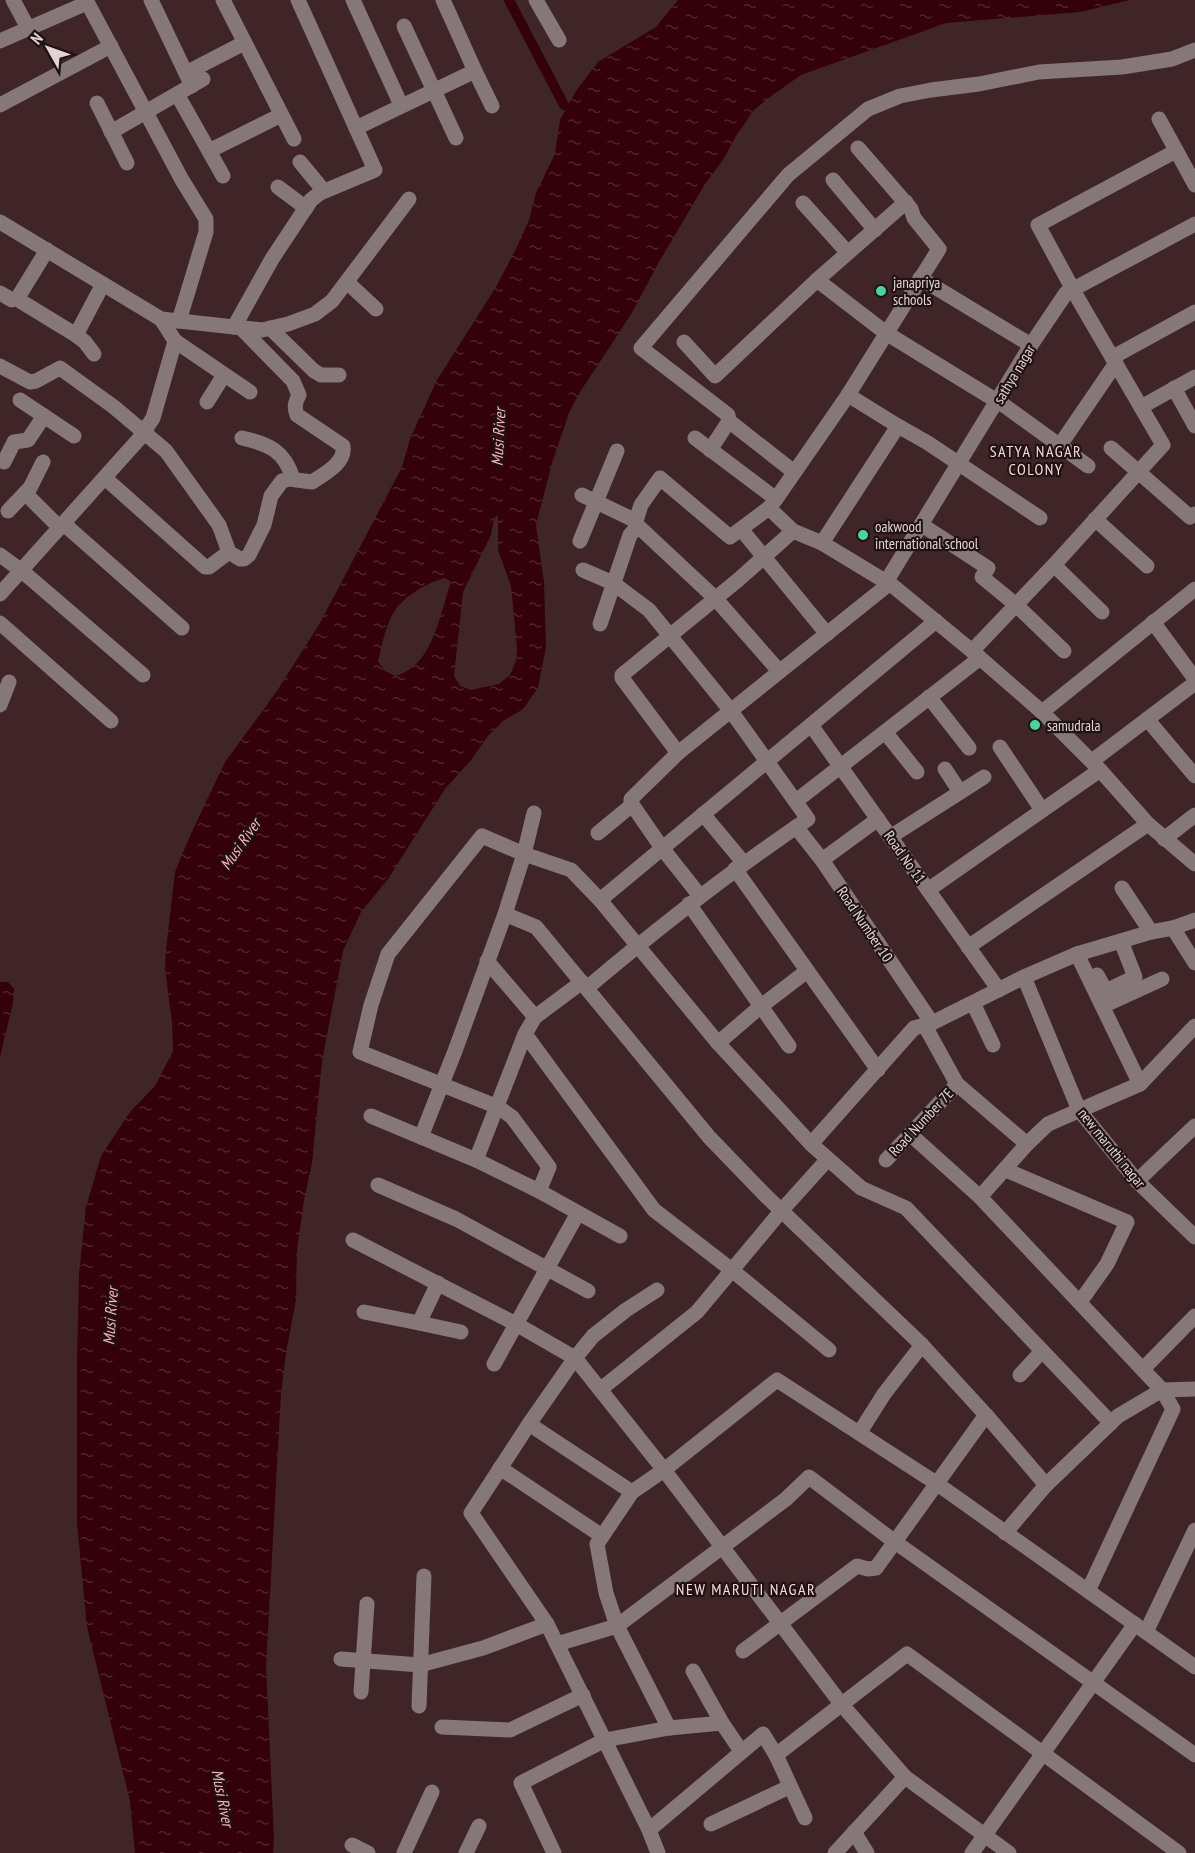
<svg xmlns="http://www.w3.org/2000/svg" width="1195" height="1853" font-family="'PT Sans Narrow',sans-serif">
<style>
.water{fill:url(#water-ripples);fill-rule:evenodd}
.lines{fill:none;stroke-linecap:round;stroke-linejoin:round}
.canal{stroke:#33000b;stroke-width:10}
.minor{stroke:#867778;stroke-width:15}
.poi-dot{fill:#4ad49c;stroke:#1e1213;stroke-width:2}
.labels{text-anchor:middle;dominant-baseline:central;stroke-width:4.5;stroke-linejoin:round;paint-order:stroke}
.poi-label{font-size:15px;fill:#e4d3d4;stroke:#1e1213;text-anchor:start}
.street-label{font-size:15px;fill:#e4d3d4;stroke:#1e1213}
.water-label{font-size:16px;font-style:italic;fill:#ffb0b8;stroke:#1e1213}
.neighbourhood-label{font-size:16px;letter-spacing:1.5px;fill:#fbd8da;stroke:#1e1213}
</style>
<defs>
<pattern id="water-ripples" width="26" height="14" patternUnits="userSpaceOnUse" patternTransform="scale(1.5)"><rect width="26" height="14" fill="#33000b"/><path d="M2 4q2-2 4 0t4 0M15 11q2-2 4 0t4 0" fill="none" stroke="#50242e"/></pattern>
</defs>
<rect width="100%" height="100%" fill="#3f2528"/>
<g class="water">
<path d="M678,0h452l-50,12 -134,11 -145,52 -27,19 -21,17 -17,25 -13,24 -18,24 -46,78 -29,54 -52,79 -9,18 -17,50 -16,62 8,57 2,65 -8,41 -15,21 -20,12 -15,15 -17,24 -26,29 -57,90 -27,33 -18,39 -21,110 -10,102 -8,37 -7,49 -1,50 -10,54 -5,40 -15,274 8,172 -1,14h-138l-5,-52 -43,-174 -10,-104v-161l2,-88 7,-67 15,-51 29,-44 25,-26 18,-35 -1,-28 -7,-55 1,-19 9,-77 14,-34 36,-76 52,-71 43,-68 82,-156 8,-28 27,-59 59,-93 20,-38 13,-29 7,-27 19,-39 5,-34 16,-29 22,-29 58,-35zM498,515v35l13,36 6,62 -1,13 -6,14 -11,9 -28,6 -11,-4 -6,-10 9,-84 28,-57 3,-16zM445,578l6,4c-11,31 -18,85 -56,94l-10,-5 -7,-10c4,-15 7,-35 16,-49 11,-17 33,-29 51,-34z"/>
<polygon points="0,982 8,982 14,989 13,1003 0,1057"/>
</g>
<g class="lines">
<polyline class="canal" points="509,0 564,105"/>
<g class="minor">
<polyline points="13,0 28,28"/>
<polyline points="86,0 182,180 206,219 206,232 179,321"/>
<polyline points="151,0 192,86"/>
<polyline points="223,0 294,139"/>
<polyline points="353,0 401,105"/>
<polyline points="536,0 559,40"/>
<polyline points="404,26 456,138"/>
<polyline points="0,41 87,3"/>
<polyline points="475,71 492,106"/>
<polyline points="186,73 244,43"/>
<polyline points="177,94 209,151"/>
<polyline points="97,103 127,163"/>
<polyline points="0,105 111,46"/>
<polyline points="1159,119 1195,185"/>
<polyline points="356,128 475,71 443,0"/>
<polyline points="111,132 203,79"/>
<polyline points="300,162 324,191"/>
<polyline points="223,176 209,151 281,115"/>
<polyline points="833,180 875,230"/>
<polyline points="278,187 306,208"/>
<polyline points="803,203 848,253"/>
<polyline points="0,222 161,319 262,330 288,324 315,314 332,301 409,199"/>
<polyline points="920,278 1031,345"/>
<polyline points="817,280 886,333 1005,406 1088,466"/>
<polyline points="347,282 376,309"/>
<polyline points="0,293 12,300 17,299 47,250"/>
<polyline points="17,299 76,335 85,342 94,354"/>
<polyline points="234,327 272,259 311,200 320,193 375,170 298,0"/>
<polyline points="270,328 314,371 321,375 339,375"/>
<polyline points="76,335 103,284"/>
<polyline points="175,341 250,392"/>
<polyline points="684,342 715,376 817,280 906,202"/>
<polyline points="1113,357 1195,312"/>
<path d="M0,366l30,16 6,-1 24,-13 54,39 52,44 53,74 10,27 11,7h4l5,-4 15,-30 7,-29 11,-15 7,-2 23,3c12,-8 34,-19 31,-36l-46,-31c-3,-8 -2,-12 2,-20l-6,-14 -52,-53"/>
<polyline points="1174,388 1195,426"/>
<polyline points="848,395 898,426"/>
<polyline points="20,400 74,436"/>
<polyline points="207,402 224,375"/>
<polyline points="1141,407 1195,377"/>
<polyline points="729,421 794,472"/>
<path d="M242,438c27,6 43,13 51,41"/>
<polyline points="695,438 776,499"/>
<polyline points="1060,445 1116,363"/>
<polyline points="1111,448 1190,517 1195,514"/>
<polyline points="710,450 729,421 728,415 641,348 788,175 868,109 900,96 931,90 979,84 1039,72 1122,67 1172,59 1195,50"/>
<polyline points="4,462 14,442 28,440 44,416"/>
<polyline points="105,478 205,567 209,567 229,552"/>
<polyline points="25,493 60,528"/>
<polyline points="582,495 636,521 638,526 715,598 779,671"/>
<polyline points="769,508 793,531 822,543 893,586 972,651 1042,712 1100,770 1148,824 1195,864"/>
<polyline points="8,511 30,488 43,462"/>
<polyline points="1095,519 1147,566"/>
<polyline points="636,521 641,505 660,478 730,537 769,508 776,499 848,395 939,249 914,218 911,209 858,148"/>
<polyline points="64,524 182,628"/>
<polyline points="741,529 827,634"/>
<polyline points="928,529 988,568 982,577 1015,604 1064,651"/>
<polyline points="580,541 617,451"/>
<polyline points="822,543 898,426 928,443 1040,518"/>
<polyline points="0,555 22,571 143,675"/>
<polyline points="1054,565 1102,612"/>
<path d="M583,570l30,13 36,27 82,101 77,108c-77,52 -150,109 -221,169"/>
<polyline points="886,582 1031,345 1066,293 1195,224"/>
<polyline points="0,594 139,439 153,418 175,341 161,319"/>
<polyline points="1153,622 1195,679"/>
<polyline points="0,623 111,721"/>
<polyline points="600,624 630,535 638,526"/>
<polyline points="972,651 1054,565 1163,445 1077,297 1038,225 1176,151"/>
<polyline points="929,697 969,748"/>
<polyline points="0,705 9,682"/>
<polyline points="1042,712 1195,589"/>
<polyline points="1147,719 1195,776"/>
<polyline points="811,725 999,990"/>
<polyline points="885,732 917,772"/>
<polyline points="1000,747 1042,810"/>
<polyline points="678,753 622,678 622,675 738,580 793,531"/>
<polyline points="1092,761 1195,683"/>
<polyline points="945,769 960,792"/>
<polyline points="796,801 980,658"/>
<polyline points="703,814 743,862"/>
<polyline points="796,827 822,860 932,1023"/>
<polyline points="598,833 632,805"/>
<polyline points="890,837 984,777"/>
<polyline points="1164,839 1195,815"/>
<polyline points="822,860 878,819"/>
<polyline points="735,869 878,1070"/>
<polyline points="1122,888 1151,932"/>
<polyline points="928,890 1100,770"/>
<polyline points="700,896 662,848 631,803 631,799 678,753 889,584"/>
<polyline points="600,900 936,621"/>
<polyline points="689,904 789,1046"/>
<polyline points="505,914 536,927 709,1137 766,1196 922,1345 986,1415 1046,1485"/>
<polyline points="1173,928 1195,963"/>
<polyline points="968,947 1148,824"/>
<polyline points="1077,954 1140,1084"/>
<polyline points="487,961 535,1017"/>
<polyline points="1097,975 1106,991 1135,977 1121,941"/>
<polyline points="1024,977 1079,1110 1137,1181 1195,1237"/>
<polyline points="973,1003 993,1045"/>
<polyline points="1103,1006 1162,979"/>
<polyline points="925,1026 957,1084 1027,1144"/>
<polyline points="525,1034 654,1210 733,1271 829,1350"/>
<polyline points="718,1043 760,1007 807,971"/>
<polyline points="371,1116 476,1160 539,1191 620,1236"/>
<polyline points="910,1134 980,1197 1162,1390 1173,1409 1088,1591"/>
<polyline points="421,1137 455,1051 505,914 524,854 534,813"/>
<polyline points="811,1144 914,1028 932,1023 1024,977 1077,954 1151,932 1173,928 1195,920"/>
<polyline points="476,1160 525,1034 535,1017 582,982"/>
<polyline points="886,1160 957,1084"/>
<polyline points="1006,1170 1127,1222 1107,1264 1080,1302"/>
<polyline points="1137,1181 1195,1126"/>
<polyline points="378,1185 456,1219 588,1291"/>
<polyline points="539,1191 549,1167 512,1117 498,1107 360,1052 371,1005 388,954 482,836 524,854 571,870 600,900 718,1043 811,1144 861,1188 906,1208 1111,1423"/>
<polyline points="980,1197 1027,1144 1048,1124 1140,1084 1195,1026"/>
<polyline points="353,1240 516,1324 575,1358 664,1470 842,1705 905,1777 1009,1853"/>
<polyline points="657,1290 626,1310 593,1336 575,1358 529,1424 471,1513 547,1624 649,1830 658,1853"/>
<polyline points="364,1312 419,1323 438,1283"/>
<polyline points="419,1323 461,1332"/>
<polyline points="494,1364 578,1213"/>
<polyline points="1143,1369 1195,1316"/>
<polyline points="1020,1375 1042,1351"/>
<polyline points="601,1389 697,1312 782,1210 828,1159"/>
<polyline points="529,1424 632,1492"/>
<polyline points="860,1432 884,1394 922,1345"/>
<polyline points="500,1468 602,1536"/>
<polyline points="1005,1533 1046,1485 1118,1416 1162,1390 1195,1389"/>
<polyline points="1146,1632 1195,1530"/>
<polyline points="557,1644 617,1626 786,1499 809,1477 895,1542 1195,1755"/>
<polyline points="743,1651 857,1566 868,1569 876,1568 986,1415"/>
<polyline points="341,1659 420,1665 483,1648 547,1624"/>
<polyline points="693,1671 722,1723"/>
<polyline points="361,1692 367,1604"/>
<polyline points="419,1706 424,1576"/>
<polyline points="442,1727 510,1730 583,1695"/>
<polyline points="669,1728 617,1626 606,1593 597,1544 632,1492 664,1470 777,1380 936,1483 1195,1667"/>
<polyline points="776,1755 805,1818"/>
<polyline points="711,1824 789,1787"/>
<polyline points="649,1830 763,1734 776,1755 907,1654 1179,1853"/>
<polyline points="854,1832 867,1853"/>
<polyline points="352,1845 368,1853"/>
<polyline points="404,1853 432,1792"/>
<polyline points="466,1853 479,1826"/>
<polyline points="554,1853 521,1783 605,1740 669,1728 722,1723 741,1751"/>
<polyline points="835,1853 905,1777"/>
<polyline points="972,1853 1135,1624"/>
</g>
</g>
<g class="poi-dot">
<circle cx="881" cy="291" r="6"/>
<circle cx="863" cy="535" r="6"/>
<circle cx="1035" cy="725" r="6"/>
</g>
<g class="labels">
<g class="poi-label">
<text x="893" y="282">janapriya<tspan x="893" dy="17">schools</tspan></text>
<text x="875" y="526">oakwood<tspan x="875" dy="17">international school</tspan></text>
<text x="1047" y="725">samudrala</text>
</g>
<g class="street-label">
<text transform="translate(1014 374) rotate(-59)">sathya nagar</text>
<text transform="translate(905 857) rotate(55)">Road No 11</text>
<text transform="translate(865 924) rotate(56)">Road Number 10</text>
<text transform="translate(921 1122) rotate(-47)">Road Number 7E</text>
<text transform="translate(1112 1148) rotate(51)">new maruthi nagar</text>
</g>
<g class="water-label">
<text transform="translate(498 437) rotate(-87)">Musi River</text>
<text transform="translate(240 844) rotate(-55)">Musi River</text>
<text transform="translate(110 1316) rotate(-86)">Musi River</text>
<text transform="translate(223 1798) rotate(79)">Musi River</text>
</g>
<g class="neighbourhood-label">
<text x="1036" y="451">SATYA NAGAR<tspan x="1036" dy="18">COLONY</tspan></text>
<text x="746" y="1589">NEW MARUTI NAGAR</text>
</g>
</g>
<g transform="translate(48 48) rotate(310)" stroke="#1e1213" stroke-width="4.5" paint-order="stroke">
<path d="M0-4.5L10 22L0 15L-10 22Z" fill="#e4d3d4"/>
<text y="-9" font-size="16" font-weight="bold" text-anchor="middle" fill="#e4d3d4">N</text>
</g>
</svg>
